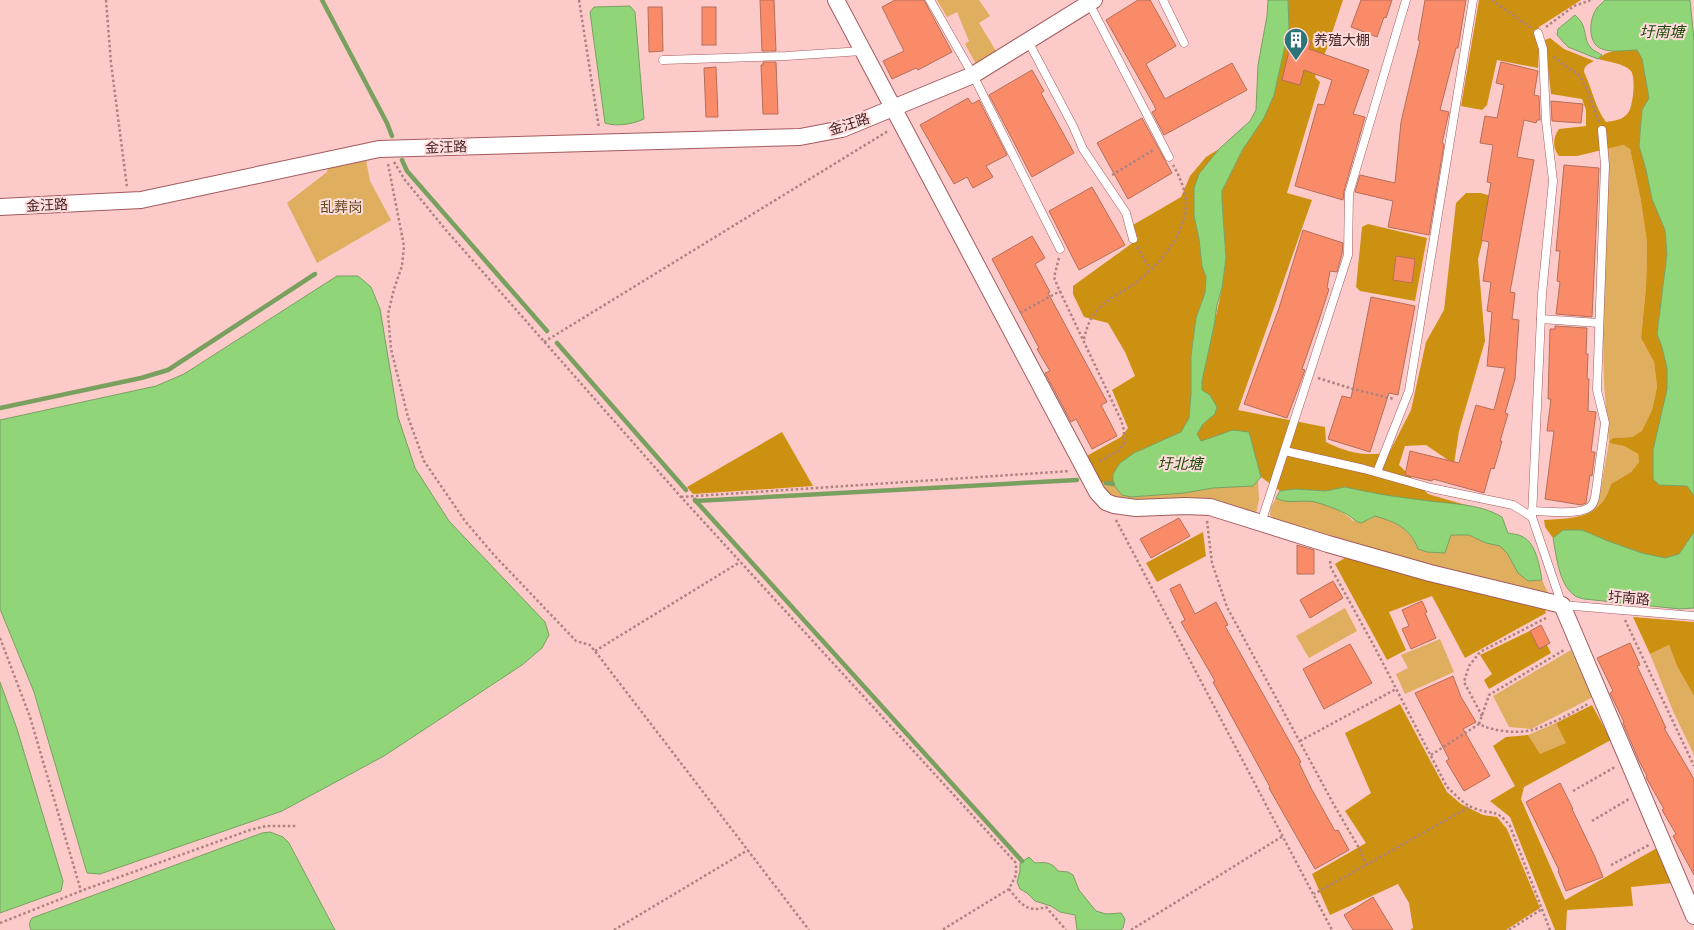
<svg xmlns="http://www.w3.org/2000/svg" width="1694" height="930" font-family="'DM Sans','Noto Sans SC',sans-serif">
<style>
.green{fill:#dfae5f}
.forest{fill:#cd9111}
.water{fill:#91d579;stroke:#7aa060}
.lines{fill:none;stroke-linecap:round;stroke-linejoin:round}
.stream{stroke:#7aa060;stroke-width:4.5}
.building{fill:#f98b69;stroke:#b66e58}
.service-casing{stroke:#a45a5d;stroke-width:9}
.minor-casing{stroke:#a45a5d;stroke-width:18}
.path{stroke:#ad8283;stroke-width:2.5;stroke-dasharray:2.5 2.5;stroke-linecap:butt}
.service{stroke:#fff;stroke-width:8}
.minor{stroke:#fff;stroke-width:16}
.labels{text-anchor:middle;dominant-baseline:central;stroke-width:4;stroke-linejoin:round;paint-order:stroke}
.poi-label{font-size:14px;fill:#452526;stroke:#ffdcdc;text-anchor:start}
.street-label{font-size:14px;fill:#452526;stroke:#ffdcdc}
.park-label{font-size:14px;fill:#60471b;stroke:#ffdcdc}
.water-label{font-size:15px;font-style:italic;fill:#1c4807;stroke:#ffdcdc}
</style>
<rect width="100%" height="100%" fill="#fdcaca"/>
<g class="green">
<polygon points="937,0 979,0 990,16 979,23 996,51 976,64 965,44 969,41 957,12 947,17"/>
<path d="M1623,145l7,4 11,52 6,42 -1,44 -5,51 13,24 3,25 -5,23 -10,22 -10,5 -19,1v6l11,2 14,8 1,8 -8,10 -20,12c-3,10 -8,21 -18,27l7,-18 9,-51 -5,-58 -1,-43v-48l4,-68 1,-77z"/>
<polygon points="366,160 370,181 391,220 317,263 287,203 327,172 328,167"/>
<polygon points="1258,481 1259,500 1256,513 1253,513 1188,502 1114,499 1096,482 1113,484 1122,495 1131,497 1184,493 1213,488 1253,486"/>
<path d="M1276,498c9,5 17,2 27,2 13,0 42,11 50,21l16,-1 6,-4c21,6 34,12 43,33l9,3 17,1 7,-18h18l17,8 14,3 7,7 11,20 10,8 14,-1 7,15 -156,-36 -118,-39 -5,-5 1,-8z"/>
<polygon points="1345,608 1357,631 1309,658 1296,636"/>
<polygon points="1440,639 1454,672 1405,694 1396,674 1408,668 1401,655"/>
<polygon points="1669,645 1677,666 1694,696 1694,755 1673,711 1650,654"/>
<polygon points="1571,650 1593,697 1531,729 1509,727 1493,696"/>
<polygon points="1556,723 1567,743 1539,755 1528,735"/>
</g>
<g class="forest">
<path d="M1288,0h55l-16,48 -12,29 5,5 -33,111 25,7 -74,210 87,17 1,15c22,11 38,14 63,11l22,-43 15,-68 18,-32 12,-107 10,-10h15l13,4 -16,62 7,82 -26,90 -5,33 -28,-19 -21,1 -6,19 29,29 48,14 -90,-12 -41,-9 -19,4 -31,-2 -15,2 -19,-14 -12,-45 -48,9 -4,-7 6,-10 12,-10 -5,-19 -8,-4v-10l20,-93 4,-30 -4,-57v-11l21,-41 21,-31 10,-23 15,-67z"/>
<polygon points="1479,0 1581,0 1539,27 1536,34 1539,49 1538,68 1497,60 1487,105 1482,110 1461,106"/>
<path d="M1550,38l14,11 30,12c-5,3 -10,4 -10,11 8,16 11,36 22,50 7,-1 17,-2 22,-9 5,-6 8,-35 3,-42 -7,-8 -23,-9 -33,-12 10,-10 25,-9 39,-9l5,8 7,40 -7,12 -3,36 7,24 6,29 13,31 2,24 -10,80 5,13 5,21v24l-14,58 21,36h14l6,10v36l-15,22 -14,4 -23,-5 -34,-12 -26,-11h-19l-10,8 -8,-11 -1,-7c31,-2 57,-1 67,-36l20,-12 8,-10 -1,-8 -14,-8 -11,-2 -4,-2 4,-4 19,-1 10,-6 10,-21 5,-23 -3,-25 -13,-24 5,-51 1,-44 -6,-42 -11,-52 -7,-4 -46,11h-18c-7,-8 -6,-19 0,-27l27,-3v-16l-4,-11 -31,-5 -6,-54z"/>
<polygon points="1219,149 1199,174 1194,216 1199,239 1202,266 1206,277 1205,293 1196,318 1191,356 1191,394 1189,418 1181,432 1134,453 1120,463 1113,474 1113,484 1096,482 1083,458 1121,437 1128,428 1112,390 1135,376 1125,352 1108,323 1084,317 1073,294 1073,286 1138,239 1133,225 1181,197 1190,176 1206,157"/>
<polygon points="1368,224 1427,238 1415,301 1360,291 1356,287 1362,227"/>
<polygon points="782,432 813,486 693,494 687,487"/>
<polygon points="1203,532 1206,556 1157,582 1146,563"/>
<polygon points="1348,556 1543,604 1546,613 1465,658 1432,596 1389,612 1406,650 1387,660 1335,564"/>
<polygon points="1633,617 1694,622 1694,696 1677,666 1669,645 1650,654"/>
<polygon points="1538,627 1551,653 1489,689 1484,680 1492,674 1480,655"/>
<polygon points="1400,704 1447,792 1461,804 1483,815 1497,817 1507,829 1540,908 1506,930 1410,930 1413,928 1409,903 1398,884 1330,915 1312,874 1366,843 1345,811 1371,793 1345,733"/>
<polygon points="1592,705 1611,740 1524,787 1521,799 1565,900 1657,848 1672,883 1631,887 1633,906 1567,910 1566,930 1555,930 1510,817 1490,801 1515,786 1493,746 1506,737 1528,735 1540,754 1566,743 1556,723"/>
</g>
<g class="water">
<polygon points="1268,0 1288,0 1289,28 1274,95 1264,118 1243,149 1222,191 1222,201 1226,258 1222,288 1217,305 1214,326 1202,381 1202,390 1210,395 1217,407 1215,414 1203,424 1197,434 1201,441 1233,430 1249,432 1261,477 1253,486 1213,488 1184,493 1131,497 1122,495 1113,484 1113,474 1120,463 1134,453 1181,432 1189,418 1191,394 1191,356 1196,318 1205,293 1206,277 1202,266 1199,239 1194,216 1194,188 1199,174 1219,149 1250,121 1256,110 1258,65 1267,16"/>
<path d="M1605,0h85l4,40v456l-7,-10 -28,-1 -6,-6v-29l14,-61v-21l-5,-21 -5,-13 10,-80 -2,-24 -13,-31 -6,-29 -7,-24 3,-36 7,-12 -7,-39 -5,-9c-12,0 -24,3 -35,-1 -15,-5 -13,-31 -5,-41 2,-3 6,-5 8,-8z"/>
<path d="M630,6l5,6 9,107c-11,5 -27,8 -39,4l-15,-111 4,-5z"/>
<path d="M1575,15c14,12 7,23 16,33 3,3 8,5 11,7l-4,4 -30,-12 -11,-12 1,-6z"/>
<polygon points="337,276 358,276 371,287 380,309 398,417 415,468 449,521 545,622 549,635 542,648 522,665 384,756 282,811 100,874 87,873 34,692 0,609 0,420 156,386 184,374"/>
<path d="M1345,487c26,6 51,10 77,13 26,4 57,3 80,17l6,16c4,1 11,1 15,4 13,6 17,31 19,43l-14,1 -10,-8 -11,-20 -7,-7 -14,-3 -17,-8h-18l-6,18 -18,-1 -9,-3c-8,-21 -22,-27 -43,-33l-14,7c-7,-2 -7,-4 -13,-8 -6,-4 -25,-11 -33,-13 -13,-3 -27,3 -39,-4l4,-7 15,-2 31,2z"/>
<path d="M1563,530h19l26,11 34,12 23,5 14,-4 15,-22v76l-14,1 -96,-10c-4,-1 -9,-2 -11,-5 -14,-10 -17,-40 -20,-56z"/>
<polygon points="0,682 17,729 63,881 61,891 0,913"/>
<path d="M270,832l13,5 6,6 46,87h-304c-2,-4 -2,-8 1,-12l230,-85z"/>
<path d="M1029,857l6,6c10,-1 17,-1 23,8l10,1 5,3 6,15 17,21 10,3 15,-1 4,6 -2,9 -2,2h-44l-2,-15 -15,-3 -9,-6 -16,-5 -8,-8 -7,-4 -3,-7 3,-11v-8z"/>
</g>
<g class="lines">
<g class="stream">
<polyline points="322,0 387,123 392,136"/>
<polyline points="402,160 407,171 547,331"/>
<polyline points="557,343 686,490"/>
<polyline points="0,408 141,378 168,370 315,274"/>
<polyline points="1106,483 1113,484"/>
<polyline points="695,500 1022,861"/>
<polyline points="695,501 1077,480"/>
</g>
</g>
<g class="building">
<polygon points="760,0 774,0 776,51 762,51"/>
<polygon points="895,0 924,0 952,52 918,70 916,68 892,79 883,61 904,51 882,7"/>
<polygon points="1138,0 1150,0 1176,46 1146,64 1165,99 1232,63 1247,90 1164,135 1152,112 1156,110 1154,105 1106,20"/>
<polygon points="1361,0 1392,0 1386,18 1384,17 1377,37 1351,27"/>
<polygon points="1425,0 1466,0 1458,48 1456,48 1440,110 1449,112 1442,143 1444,144 1429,235 1388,227 1393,201 1355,192 1360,175 1395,183 1401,122 1420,41 1418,40"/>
<polygon points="648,7 662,7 663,51 649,52"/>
<rect x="702" y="7" width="14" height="38"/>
<polygon points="1292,38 1311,42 1309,49 1369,70 1353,114 1365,117 1344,191 1343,200 1295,186 1318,104 1324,105 1332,80 1304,70 1300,85 1282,80"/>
<polygon points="763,62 776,62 778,114 763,114 761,65 763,65"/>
<polygon points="1501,62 1538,71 1534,95 1539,96 1540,120 1537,120 1536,123 1524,120 1517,157 1534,160 1510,292 1515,293 1512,319 1519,320 1515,379 1505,413 1508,414 1500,441 1502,441 1494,469 1491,468 1484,493 1433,479 1432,481 1405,475 1410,451 1459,463 1476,405 1494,410 1505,368 1487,366 1492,312 1487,311 1491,282 1483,281 1489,242 1481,240 1491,183 1487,182 1493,145 1480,143 1485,116 1497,118 1504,85 1496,83"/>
<polygon points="716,67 718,117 706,117 704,68"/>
<polygon points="1032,70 1044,91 1041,93 1074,153 1032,177 989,95"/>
<polygon points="968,98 972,104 979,100 1007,155 986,166 993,177 973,188 967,177 954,184 920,125"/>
<polygon points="1551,101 1583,104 1581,123 1552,121"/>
<polygon points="1142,118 1172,173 1128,199 1097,143"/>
<polygon points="1564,165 1599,168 1592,317 1556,314 1560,282 1557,281 1560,251 1556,251"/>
<polygon points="1092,187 1125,245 1079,270 1049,211"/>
<polygon points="1303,230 1343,243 1342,254 1337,272 1330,271 1327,288 1329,289 1319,320 1302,369 1305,370 1287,418 1244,404 1279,308"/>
<polygon points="1032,236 1045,258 1035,264 1050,292 1048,293 1062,319 1107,402 1101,405 1117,436 1092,449 1076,419 1071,422 1045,373 1050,371 1037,349 1039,348 992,259"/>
<polygon points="1396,256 1415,259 1412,283 1393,280"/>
<polygon points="1371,297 1415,306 1398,395 1389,393 1370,452 1328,439 1342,396 1351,398"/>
<polygon points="1555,326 1587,328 1586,354 1588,354 1587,379 1589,379 1588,411 1596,412 1591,452 1595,452 1592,476 1590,475 1586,503 1581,505 1545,499 1554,431 1547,431 1551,399 1548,399 1550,329 1555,329"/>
<polygon points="1179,518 1190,536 1151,558 1140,539"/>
<polygon points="1297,545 1314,550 1314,574 1297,574"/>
<polygon points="1333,581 1343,598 1310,618 1300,600"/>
<polygon points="1180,584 1195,614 1216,602 1228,625 1225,626 1301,762 1299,763 1311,788 1335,831 1338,830 1349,850 1315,869 1269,788 1270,787 1213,682 1215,681 1181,622 1185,620 1170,589"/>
<polygon points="1422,601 1427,612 1425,613 1436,638 1411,649 1402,629 1409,626 1402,610"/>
<polygon points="1541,625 1550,643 1539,649 1530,631"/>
<polygon points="1630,643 1640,665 1637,666 1666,728 1664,728 1694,779 1694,875 1673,836 1676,834 1662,810 1664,809 1648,781 1646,777 1647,776 1639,761 1623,723 1624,722 1610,693 1613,691 1597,658"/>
<polygon points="1350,644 1372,683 1324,709 1303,669"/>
<polygon points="1453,676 1461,697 1476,722 1463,729 1490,776 1464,791 1446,761 1449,759 1415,693"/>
<polygon points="1560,783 1573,809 1572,809 1595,857 1603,877 1566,891 1558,871 1559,870 1526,802"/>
<polygon points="1373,897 1393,930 1353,930 1344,915"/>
</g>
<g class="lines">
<defs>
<g id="service">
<polyline points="930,0 973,75 1060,249"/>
<polyline points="1163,0 1184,43"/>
<polyline points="1089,3 1169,157"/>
<polyline points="1538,33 1543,49 1546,121 1553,181 1542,294 1532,517 1562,605 1694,616"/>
<polyline points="1028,41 1073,126 1083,149 1126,213 1133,239"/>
<polyline points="663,60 786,56 862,51"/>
<polyline points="1541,319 1599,323"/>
<polyline points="1285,451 1364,469 1431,488 1513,505 1532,517"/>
<polyline points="1377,472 1409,391 1473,0"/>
<path d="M1532,511c14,0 49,5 59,-5 4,-4 4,-9 5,-15l9,-68 -8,-33 8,-225 -3,-35"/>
<polyline points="1261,523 1348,255 1349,193 1406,0"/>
</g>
<g id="minor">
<polyline points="836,0 1097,492 1106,502 1114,505 1136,508 1185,506 1210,507 1328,544 1430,573 1562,605 1694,916"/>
<polyline points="0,207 141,200 379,149 800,137 842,129 973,75 1094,0"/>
</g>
</defs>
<use href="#service" class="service-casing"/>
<use href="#minor" class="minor-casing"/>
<g class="path">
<polyline points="106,0 111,63 127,187"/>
<polyline points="579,0 599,128"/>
<polyline points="1492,0 1531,28"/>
<polyline points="1546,27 1574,6 1591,0"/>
<polyline points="1553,57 1580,76 1588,92 1599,122"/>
<polyline points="394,162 405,180 445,229 681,497 1016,863 1016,875 1009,889 942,930"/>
<polyline points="388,164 404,246 402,266 394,289 388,314 391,349 408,417 424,461 465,521 494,555 576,641 590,645 598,655 809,930"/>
<polyline points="1112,175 1155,149"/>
<polyline points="1137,247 1150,269"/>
<polyline points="1059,258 1054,277 1057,285 1121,420 1124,430 1124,444 1118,451 1098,462"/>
<polyline points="1020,313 1060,291"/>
<path d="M1084,339c2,-9 5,-18 10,-25 10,-14 27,-21 40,-30 24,-18 51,-48 52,-79 0,-14 -6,-28 -13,-40"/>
<polyline points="544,342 888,131"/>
<polyline points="1318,378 1353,389 1394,399"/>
<polyline points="681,497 1070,471"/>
<polyline points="1116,520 1332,930"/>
<polyline points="1207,521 1212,563 1227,607 1334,805 1359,848 1366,865 1314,894"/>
<path d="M1330,561l1,7 43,78 73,141c9,8 17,18 29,22 17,6 20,-1 34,17l40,104"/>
<polyline points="1625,620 1694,766"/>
<polyline points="0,638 30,717 81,891"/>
<polyline points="595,651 740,562"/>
<polyline points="1482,716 1464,682 1469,666 1480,652 1546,618"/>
<polyline points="1479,724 1489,695 1564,650"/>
<polyline points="1300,741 1396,689"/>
<path d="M1431,755l48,-31c13,7 38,10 53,6 18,-5 40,-17 56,-26"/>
<polyline points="1573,791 1615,767"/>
<polyline points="1592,821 1629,799"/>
<polyline points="1366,865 1471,806"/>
<polyline points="1611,865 1649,845"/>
<path d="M1009,889c11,13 17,25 37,18l20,23"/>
<polyline points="0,923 86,889 250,830 266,826 296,826"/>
<polyline points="614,930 748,850"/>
<polyline points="1131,930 1283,836"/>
<polyline points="1509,930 1542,909"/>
</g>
<use href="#service" class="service"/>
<use href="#minor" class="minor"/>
</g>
<defs>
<symbol id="building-pin" viewBox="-11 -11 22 30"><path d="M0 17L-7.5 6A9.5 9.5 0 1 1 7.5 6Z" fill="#2b7578" stroke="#ffdcdc"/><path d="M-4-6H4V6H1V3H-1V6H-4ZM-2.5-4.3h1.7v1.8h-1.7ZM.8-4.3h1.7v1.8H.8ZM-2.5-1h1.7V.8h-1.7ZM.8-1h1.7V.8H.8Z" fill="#fff"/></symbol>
</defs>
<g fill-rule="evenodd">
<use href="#building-pin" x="1282" y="26" width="28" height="38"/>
</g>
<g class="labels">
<g class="poi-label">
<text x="1314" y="40">养殖大棚</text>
</g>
<g class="street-label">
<text transform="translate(849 124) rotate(-18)">金汪路</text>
<text transform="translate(446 147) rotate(-2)">金汪路</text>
<text transform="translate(47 205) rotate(-3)">金汪路</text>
<text transform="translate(1629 598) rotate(5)">圩南路</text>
</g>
<g class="park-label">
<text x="341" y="207">乱葬岗</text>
</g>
<g class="water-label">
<text x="1662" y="32">圩南塘</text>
<text x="1180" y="464">圩北塘</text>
</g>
</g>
</svg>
